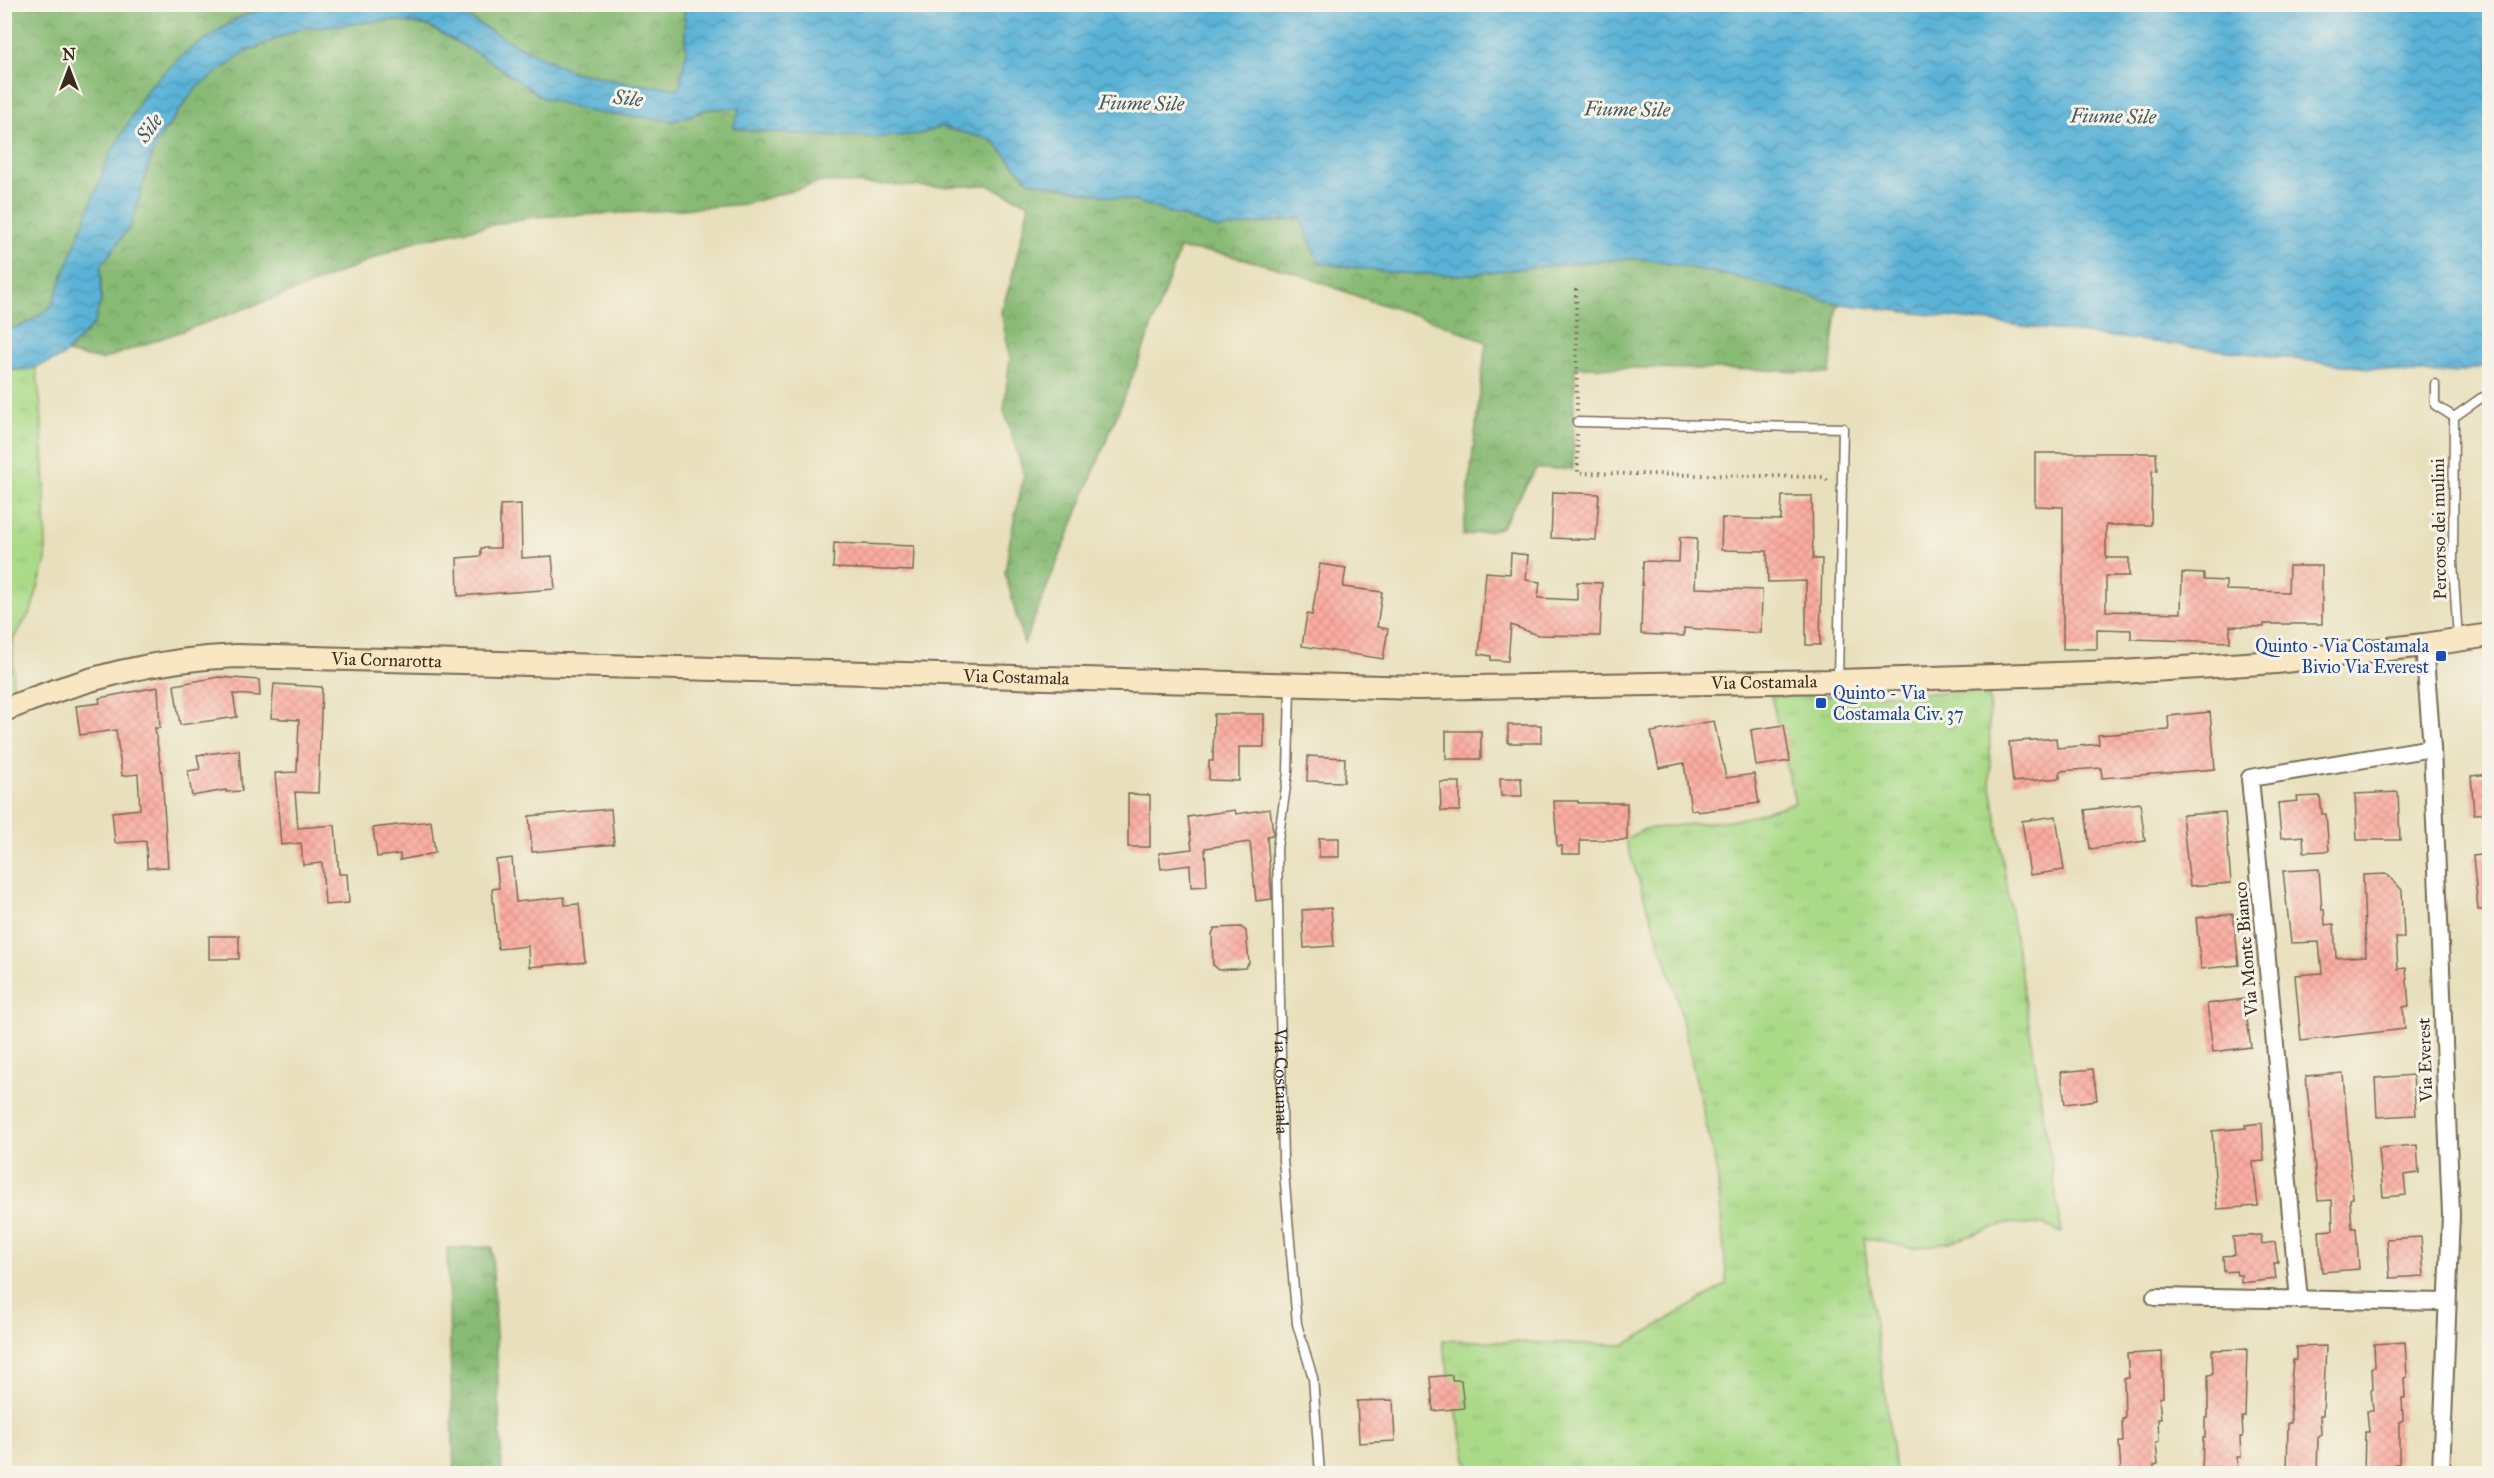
<svg xmlns="http://www.w3.org/2000/svg" width="2494" height="1478" font-family="'IM FELL Great Primer',serif">
<style>
.grass{fill:url(#grass-tufts);stroke:#728253;stroke-width:1.5}
.forest{fill:url(#forest-crowns);stroke:#617249;stroke-width:1.5}
.water{fill:url(#water-waves);stroke:#4a6e7a;stroke-width:1.5}
.building{fill:url(#building-cross-hatch)}
.lines{fill:none;stroke-linecap:round;stroke-linejoin:round}
.lane-casing{stroke:#786a55;stroke-width:11}
.street-casing{stroke:#786a55;stroke-width:20}
.secondary-casing{stroke:#786a55;stroke-width:26}
.path{stroke:#786a55;stroke-width:4;stroke-dasharray:1.5 4.5;stroke-linecap:butt}
.lane{stroke:#fff;stroke-width:8}
.street{stroke:#fff;stroke-width:16}
.secondary{stroke:#f9e7c3;stroke-width:22}
.transit-dot{fill:#1a4fb4;stroke:#f7f3e8;stroke-width:2}
.labels{text-anchor:middle;dominant-baseline:central;stroke-width:6;stroke-linejoin:round;paint-order:stroke}
.street-label{font-size:18px;fill:#3b2a1e;stroke:#f7f3e8}
.transit-label{font-size:18px;fill:#164399;stroke:#f7f3e8;text-anchor:end}
.water-label{font-size:20px;font-style:italic;fill:#465a5f;stroke:#f7f3e8}
</style>
<defs>
<pattern id="grass-tufts" width="24" height="20" patternUnits="userSpaceOnUse" patternTransform="scale(1.5)"><rect width="24" height="20" fill="#aada88"/><path d="M3 7l-1-3M5 7V3M7 7l1-3M15 17l-1-3M17 17v-4M19 17l1-3" fill="none" stroke="#93bb75"/></pattern>
<pattern id="forest-crowns" width="20" height="18" patternUnits="userSpaceOnUse" patternTransform="scale(1.5)"><rect width="20" height="18" fill="#87ba74"/><path d="M2 6a3 3 0 1 1 6 0M12 15a3 3 0 1 1 6 0" fill="none" stroke="#70975f"/></pattern>
<pattern id="water-waves" width="16" height="10" patternUnits="userSpaceOnUse" patternTransform="scale(1.5)"><rect width="16" height="10" fill="#5ab2d7"/><path d="M0 5q4-4 8 0t8 0" fill="none" stroke="#4c91ae"/></pattern>
<pattern id="building-cross-hatch" width="8" height="8" patternUnits="userSpaceOnUse" patternTransform="scale(1.5)"><rect width="8" height="8" fill="#fbaca1"/><path d="M0 0l8 8M0 8l8-8" fill="none" stroke="#d8948a"/></pattern>
</defs>
<rect width="100%" height="100%" fill="#f7f3e8"/>
<filter id="ink" filterUnits="userSpaceOnUse"><feTurbulence type="fractalNoise" baseFrequency=".0167" numOctaves="2"/><feDisplacementMap in="SourceGraphic" scale="12" xChannelSelector="R" yChannelSelector="G"/><feConvolveMatrix kernelMatrix="1 2 1 2 8 2 1 2 1" color-interpolation-filters="sRGB"/></filter>
<filter id="wash" filterUnits="userSpaceOnUse"><feTurbulence type="fractalNoise" baseFrequency=".008" numOctaves="4" result="noise"/><feDisplacementMap in="SourceGraphic" scale="24" xChannelSelector="R" yChannelSelector="G"/><feGaussianBlur stdDeviation="1.35" result="paint"/><feColorMatrix in="noise" values="0 0 0 0 0 0 0 0 0 0 0 0 0 0 0 0 0 1.4 0 .05"/><feComposite in="paint" operator="in"/></filter>
<g filter="url(#wash)">
<rect width="100%" height="100%" fill="#e8e0bc"/>
<g class="grass">
<polygon points="36,368 41,407 45,489 46,560 31,611 13,639 13,693 5,697 5,371"/>
<path d="M1989,692l1,87 72,454 -18,-8 -37,-2 -53,18 -41,7 -49,-10c8,79 23,157 31,235h-426l-27,-133 183,5 102,-61 -10,-113 -42,-182 -50,-150 20,-10 95,-10 55,-16 -24,-107z"/>
</g>
<g class="forest">
<path d="M5,5h269l-36,13 -90,70 -40,71 -56,146c-13,11 -29,25 -47,23z"/>
<path d="M446,5h238l2,48 -6,36c-33,-4 -78,-6 -109,-18 -44,-17 -85,-43 -125,-66z"/>
<polygon points="392,20 428,26 484,57 674,121 709,109 741,108 733,127 743,130 824,136 920,134 941,127 992,140 1029,181 1138,202 1218,229 1301,218 1320,263 1397,273 1461,275 1615,259 1645,259 1731,276 1841,304 1837,308 1830,374 1766,370 1575,367 1573,469 1536,469 1501,528 1463,536 1486,342 1440,323 1362,298 1290,271 1224,254 1180,249 1142,353 1024,644 1005,573 1010,540 1024,475 1004,410 1010,356 1001,312 1011,281 1029,204 988,185 934,187 821,182 746,204 643,212 531,217 415,241 303,288 101,360 67,353 94,324 101,300 101,266 131,225 155,144 196,88 246,52 299,29"/>
<polygon points="492,1247 502,1473 454,1473 447,1248"/>
</g>
<path class="water" d="M684,5h1805v361l-35,7h-45l-568,-69 -110,-28 -86,-17h-30l-154,16 -64,-2 -78,-10 -18,-45 -83,11 -80,-27 -109,-21 -37,-41 -51,-13 -21,7 -35,3 -61,-1 -81,-6 -10,-3 7,-19 -31,1 -35,12 -83,-9 -50,-15 -57,-40 -56,-31 -36,-6 -93,9 -53,23 -50,36 -41,56 -24,81 -30,41v34l-7,24 -32,33 -31,12 -26,2v-43c18,2 34,-12 47,-23l56,-146 40,-71 39,-37 51,-33 36,-13h172l66,38 61,29 55,11 51,6 7,-36z"/>
<g id="blocks">
<g class="building">
<polygon points="2035,453 2156,453 2157,470 2152,471 2151,525 2106,525 2106,558 2129,558 2129,576 2106,576 2106,611 2181,613 2182,573 2204,574 2204,580 2226,581 2226,590 2288,592 2289,566 2322,566 2322,624 2264,624 2264,627 2230,626 2230,642 2131,639 2131,630 2097,629 2097,649 2063,649 2063,507 2035,506"/>
<polygon points="1553,492 1599,494 1596,540 1551,538"/>
<polygon points="1782,496 1812,496 1813,559 1822,559 1820,645 1806,645 1806,581 1768,582 1767,551 1721,550 1722,518 1781,520"/>
<polygon points="521,504 522,558 552,556 555,589 458,596 457,558 481,556 481,548 500,548 500,505"/>
<polygon points="1680,537 1697,538 1695,588 1762,590 1761,633 1684,628 1684,636 1641,634 1643,561 1679,562"/>
<polygon points="834,543 914,546 913,571 833,568"/>
<polygon points="1511,553 1528,555 1526,580 1540,582 1538,598 1577,600 1577,582 1602,583 1600,636 1538,635 1511,625 1508,661 1491,660 1491,656 1479,654 1486,572 1510,574"/>
<polygon points="1320,564 1346,568 1343,587 1382,592 1377,627 1388,629 1383,659 1302,646 1307,614 1312,615"/>
<polygon points="219,677 259,680 260,696 233,694 237,717 180,725 174,685"/>
<polygon points="274,684 322,687 318,793 295,792 298,828 335,825 339,874 347,874 349,903 325,905 322,863 303,865 301,843 281,845 275,773 297,772 299,720 271,718"/>
<polygon points="158,687 160,728 155,728 162,775 168,867 147,868 146,841 115,843 112,812 140,809 138,774 122,776 116,730 80,735 76,706 100,703 99,698"/>
<polygon points="2210,712 2215,769 2102,778 2101,768 2060,771 2060,778 2013,782 2009,742 2056,738 2057,748 2099,744 2098,735 2169,730 2168,716"/>
<polygon points="1214,714 1264,714 1264,747 1239,747 1239,781 1209,780 1209,761 1213,761"/>
<polygon points="1714,721 1726,778 1754,774 1759,803 1698,812 1697,809 1691,810 1684,763 1659,768 1651,732"/>
<rect x="1508" y="725" width="33" height="18"/>
<polygon points="1784,725 1790,761 1756,766 1751,730"/>
<rect x="1446" y="731" width="35" height="28"/>
<polygon points="239,750 242,791 226,792 226,790 192,796 188,771 200,769 197,755"/>
<polygon points="1308,756 1345,758 1344,782 1307,781"/>
<polygon points="2490,774 2490,813 2474,814 2471,776"/>
<polygon points="1500,778 1521,778 1522,796 1501,796"/>
<polygon points="1440,782 1460,782 1460,811 1441,811"/>
<polygon points="2398,792 2400,840 2357,840 2355,794"/>
<polygon points="1128,794 1150,795 1150,847 1128,847"/>
<polygon points="2320,796 2322,814 2326,814 2329,851 2304,852 2303,836 2281,838 2278,803 2298,801 2297,797"/>
<polygon points="1554,801 1578,801 1578,803 1627,803 1627,840 1580,840 1580,854 1562,854 1562,846 1557,846"/>
<polygon points="2140,803 2145,841 2090,849 2085,810"/>
<polygon points="611,809 614,844 532,852 529,816"/>
<polygon points="1270,809 1273,832 1272,835 1267,836 1272,899 1256,901 1250,842 1205,848 1207,886 1191,887 1190,865 1161,869 1159,853 1192,849 1188,817 1235,810 1236,814"/>
<polygon points="2225,812 2231,883 2190,886 2182,815"/>
<polygon points="2056,816 2064,870 2030,875 2022,821"/>
<polygon points="431,821 435,853 400,860 400,854 377,857 373,828"/>
<rect x="1319" y="838" width="20" height="19"/>
<polygon points="2490,854 2490,909 2478,910 2473,856"/>
<polygon points="512,858 516,902 564,897 565,905 579,904 585,962 529,967 528,946 498,949 492,889 499,888 496,860"/>
<polygon points="2319,869 2322,910 2324,909 2325,925 2334,924 2336,958 2366,956 2363,875 2387,874 2402,890 2404,938 2396,938 2398,969 2406,968 2409,1006 2403,1007 2405,1029 2301,1041 2295,975 2322,973 2319,942 2291,943 2283,871"/>
<polygon points="1331,908 1334,946 1304,948 1302,910"/>
<polygon points="2233,914 2239,965 2201,969 2196,918"/>
<polygon points="1241,927 1246,931 1249,963 1245,968 1219,970 1213,965 1212,934 1215,928"/>
<rect x="209" y="936" width="30" height="23"/>
<polygon points="2244,999 2251,1047 2213,1052 2207,1004"/>
<polygon points="2093,1069 2097,1100 2065,1104 2061,1072"/>
<polygon points="2343,1073 2353,1198 2350,1199 2352,1228 2356,1228 2359,1269 2322,1272 2319,1231 2333,1230 2332,1200 2318,1201 2306,1076"/>
<polygon points="2413,1075 2416,1115 2377,1117 2375,1078"/>
<polygon points="2262,1123 2264,1161 2253,1162 2258,1206 2217,1209 2212,1131 2246,1128 2245,1125"/>
<polygon points="2417,1145 2419,1173 2404,1175 2406,1195 2383,1197 2379,1148"/>
<polygon points="2261,1235 2262,1244 2275,1242 2278,1263 2274,1263 2276,1279 2241,1283 2241,1275 2237,1275 2236,1271 2224,1272 2223,1256 2235,1255 2233,1237"/>
<polygon points="2421,1237 2424,1276 2390,1278 2387,1239"/>
<polygon points="2405,1342 2407,1377 2404,1378 2405,1398 2402,1398 2403,1420 2399,1422 2399,1464 2395,1464 2396,1473 2364,1473 2365,1432 2369,1432 2367,1411 2373,1411 2371,1390 2373,1389 2372,1367 2375,1367 2374,1344"/>
<polygon points="2326,1346 2323,1415 2320,1415 2321,1434 2318,1436 2317,1473 2287,1473 2288,1423 2291,1423 2290,1393 2293,1360 2296,1360 2296,1347"/>
<polygon points="2247,1349 2245,1417 2242,1417 2243,1437 2240,1437 2241,1457 2237,1457 2238,1473 2202,1473 2203,1438 2205,1438 2205,1418 2208,1418 2208,1375 2213,1374 2212,1350"/>
<polygon points="2162,1352 2163,1397 2159,1398 2161,1419 2158,1419 2159,1441 2156,1443 2158,1464 2154,1465 2154,1473 2121,1473 2119,1442 2123,1442 2122,1419 2125,1419 2124,1378 2129,1378 2127,1354"/>
<polygon points="1452,1375 1452,1380 1461,1380 1464,1408 1433,1411 1430,1377"/>
<polygon points="1393,1400 1395,1441 1359,1443 1357,1401"/>
</g>
</g>
</g>
<g filter="url(#ink)">
<use href="#blocks" fill-opacity="0" stroke="#786a55" stroke-width="1.5"/>
<g class="lines">
<defs>
<g id="lane">
<polyline points="2435,384 2435,405 2454,417"/>
<polyline points="2454,417 2453,563 2458,639"/>
<polyline points="2454,417 2481,398 2490,395"/>
<polyline points="1577,422 1843,428 1838,680"/>
<path id="s1" d="M1290,686l-2,87 -11,75 6,312 14,164 16,54 7,96"/>
</g>
<g id="street">
<polyline points="2424,645 2432,748 2451,1214 2441,1474"/>
<polyline points="2155,1297 2447,1302"/>
<polyline points="2299,1300 2250,778 2432,748"/>
</g>
<g id="secondary">
<path id="s2" d="M4,710c76,-31 151,-51 233,-54l1181,32 420,-7 283,-9 155,-10 148,-17 66,-10"/>
</g>
</defs>
<use href="#lane" class="lane-casing"/>
<use href="#street" class="street-casing"/>
<use href="#secondary" class="secondary-casing"/>
<g class="path">
<polyline points="1576,289 1577,411"/>
<polyline points="1577,434 1578,473 1823,477 1829,482"/>
</g>
<use href="#lane" class="lane"/>
<use href="#street" class="street"/>
<use href="#secondary" class="secondary"/>
</g>
</g>
<g class="transit-dot">
<rect x="2435" y="650" width="12" height="12" rx="3"/>
<rect x="1815" y="697" width="12" height="12" rx="3"/>
</g>
<g class="labels">
<g class="street-label">
<text transform="translate(2439 529) rotate(-91)">Percorso dei mulini</text>
<text stroke="none"><textPath href="#s2" startOffset="390">Via Cornarotta</textPath></text>
<text stroke="none"><textPath href="#s2" startOffset="1020">Via Costamala</textPath></text>
<text stroke="none"><textPath href="#s2" startOffset="1768">Via Costamala</textPath></text>
<text transform="translate(2246 949) rotate(-95)">Via Monte Bianco</text>
<text transform="translate(2425 1060) rotate(-92)">Via Everest</text>
<text stroke="none"><textPath href="#s1" startOffset="396">Via Costamala</textPath></text>
</g>
<g class="transit-label">
<text x="2429" y="646">Quinto - Via Costamala<tspan x="2429" dy="21">Bivio Via Everest</tspan></text>
<text x="1833" y="693" text-anchor="start">Quinto - Via<tspan x="1833" dy="21">Costamala Civ. 37</tspan></text>
</g>
<g class="water-label">
<text transform="translate(628 98) rotate(7)">Sile</text>
<text transform="translate(1141 103) rotate(1)">Fiume Sile</text>
<text transform="translate(1627 109) rotate(1)">Fiume Sile</text>
<text transform="translate(2113 116) rotate(1)">Fiume Sile</text>
<text transform="translate(149 128) rotate(-54)">Sile</text>
</g>
</g>
<rect width="2494" height="1478" fill="none" stroke="#f7f3e8" stroke-width="24"/>
<g transform="translate(69 69)" stroke="#f7f3e8" stroke-width="4.5" paint-order="stroke">
<path d="M0-4.5L10 22L0 15L-10 22Z" fill="#3b2a1e"/>
<text y="-9" font-size="16" font-weight="bold" text-anchor="middle" fill="#3b2a1e">N</text>
</g>
</svg>
